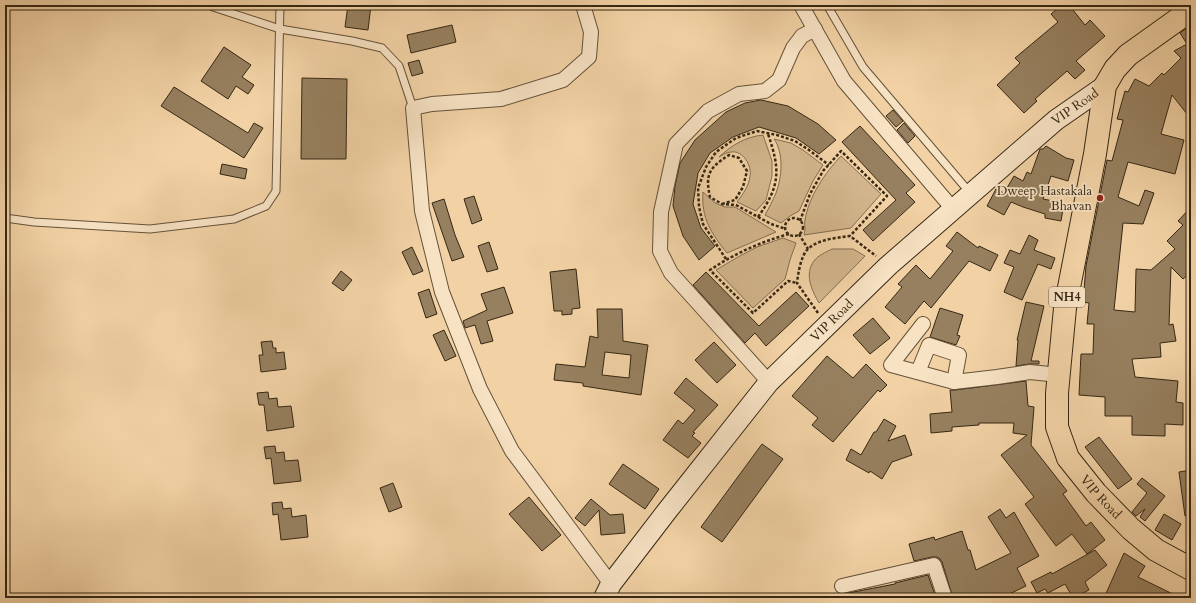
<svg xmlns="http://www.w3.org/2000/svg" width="1196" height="603" font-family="Cardo,serif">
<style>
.green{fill:#d2b58c;stroke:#846e50}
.building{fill:#97805f;stroke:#352714;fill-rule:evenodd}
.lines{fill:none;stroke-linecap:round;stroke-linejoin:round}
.lane-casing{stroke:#645238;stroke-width:9}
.street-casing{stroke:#645238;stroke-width:16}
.secondary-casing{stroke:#352714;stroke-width:22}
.highway-casing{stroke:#352714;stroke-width:24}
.path{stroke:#352714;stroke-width:2.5;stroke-dasharray:3 2;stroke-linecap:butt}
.lane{stroke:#f7e2c4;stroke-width:7}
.street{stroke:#f7e2c4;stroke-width:14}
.secondary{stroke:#f7e2c4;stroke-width:20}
.highway{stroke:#f2d2a5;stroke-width:22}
.poi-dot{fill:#8f2418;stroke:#f7e2c4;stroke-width:1.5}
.labels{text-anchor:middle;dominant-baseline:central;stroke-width:3.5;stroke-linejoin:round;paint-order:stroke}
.shield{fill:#f7e2c4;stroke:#6f5f49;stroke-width:1}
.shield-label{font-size:12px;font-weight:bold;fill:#352714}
.street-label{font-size:13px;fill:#352714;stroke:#f7e2c4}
.poi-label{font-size:13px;fill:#352714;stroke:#f7e2c4;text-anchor:end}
</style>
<rect width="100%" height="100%" fill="#f2d2a5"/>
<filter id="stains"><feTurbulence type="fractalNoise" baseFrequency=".005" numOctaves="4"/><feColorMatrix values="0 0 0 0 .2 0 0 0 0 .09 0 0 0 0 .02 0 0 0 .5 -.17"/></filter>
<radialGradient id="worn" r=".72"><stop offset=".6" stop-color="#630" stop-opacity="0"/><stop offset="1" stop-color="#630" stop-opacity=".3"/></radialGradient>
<g class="green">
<path d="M763,135l9,26v15l-6,24 -10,11 -19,-9c6,-8 12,-16 13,-26 2,-10 -7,-26 -19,-24 -4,0 -8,3 -12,5 13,-12 26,-20 44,-22z"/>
<path d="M774,139l17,4 12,7 20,15 -10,16 -14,30 -9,5 -9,7 -16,-8c4,-7 8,-15 11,-22 6,-16 8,-40 -2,-54z"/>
<path d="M841,156l40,38 -30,34 -47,7c2,-7 0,-9 1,-15 4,-24 20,-47 36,-64z"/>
<path d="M703,192l12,11 10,4h10l41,25 -49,21c-16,-20 -26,-35 -24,-61z"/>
<polygon points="783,238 796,243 790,260 785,279 753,308 716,270 738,257 757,247"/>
<path d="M832,249h21l12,7 -46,47c-7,-12 -15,-29 -5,-42 3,-5 12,-9 18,-12z"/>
</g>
<g class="building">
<polygon points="348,5 371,5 368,30 345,27"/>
<polygon points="1062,5 1069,5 1085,25 1090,20 1105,36 1076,61 1085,70 1075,79 1067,71 1035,99 1037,101 1024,113 997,85 1020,63 1015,58 1058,22 1051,14"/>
<polygon points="452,25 456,42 411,53 407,35"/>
<polygon points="1191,25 1191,119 1172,95 1161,134 1184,140 1175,174 1128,162 1118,197 1139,206 1145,190 1154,193 1143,224 1123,223 1114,310 1135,312 1136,269 1151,270 1175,249 1167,241 1183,225 1178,221 1191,207 1191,272 1183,279 1171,267 1169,325 1173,324 1176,341 1160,343 1161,357 1132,359 1135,377 1178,381 1176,402 1183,403 1183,425 1165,424 1165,436 1132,435 1132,416 1105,416 1105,397 1079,395 1081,354 1093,354 1094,324 1087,324 1089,303 1083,302 1086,266 1107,160 1112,161 1123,120 1117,119 1125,91 1128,92 1135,79 1149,86 1162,73 1164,75 1181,58 1174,51 1187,44 1180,33"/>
<polygon points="224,47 251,65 242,77 254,85 248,94 236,86 228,99 201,81"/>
<polygon points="419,60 423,73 412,76 408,63"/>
<polygon points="302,78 347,79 346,159 301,159"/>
<polygon points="174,87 248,133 254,123 263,128 244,158 161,106"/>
<polygon points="761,100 788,106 818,124 836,140 819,154 796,138 759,127 733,137 710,153 698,173 693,204 701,228 715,246 699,260 683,236 673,206 675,186 680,163 695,140 726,112 745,103"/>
<polygon points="893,110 903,121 896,127 886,116"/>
<polygon points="904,123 915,136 908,143 897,130"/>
<polygon points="860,126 915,185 906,193 915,202 873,241 863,230 896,200 842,142"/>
<polygon points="1046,146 1066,158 1074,160 1068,181 1051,176 1043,199 1064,203 1061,221 1045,218 1045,214 1023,207 1011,202 1004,215 987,206 996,189 1004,193 1014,176 1023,181 1027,172 1031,174 1040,149 1043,149"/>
<polygon points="222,164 247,169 245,179 220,174"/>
<polygon points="474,196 482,220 472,224 464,199"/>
<polygon points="444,199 455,235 464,257 452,261 432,203"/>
<polygon points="957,232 978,248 979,246 998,255 990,271 969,261 931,308 924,301 905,324 885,307 902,287 898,284 916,265 930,279 953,251 946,246"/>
<polygon points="1029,235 1038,240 1034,250 1055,258 1051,269 1038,264 1022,300 1004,292 1014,267 1004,263 1010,250 1020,254"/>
<polygon points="489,242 498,269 487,272 478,246"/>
<polygon points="412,247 423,271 413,275 402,252"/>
<polygon points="576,269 580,308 572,309 572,314 562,315 562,311 554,311 550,272"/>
<polygon points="341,271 352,280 343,291 332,283"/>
<polygon points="706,272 759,326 796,292 809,306 766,346 755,333 745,343 693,285"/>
<polygon points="504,287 513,313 487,321 493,341 481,344 475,325 465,328 463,321 487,310 481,294"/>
<polygon points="429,289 437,314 426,318 418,293"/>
<polygon points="1026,302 1044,306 1031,361 1039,361 1039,364 1029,364 1016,366 1018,340 1017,340"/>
<polygon points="940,308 963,315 957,335 960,336 956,345 930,337"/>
<path d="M597,309h25l1,32 25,4 -7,50 -58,-9v-3l-29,-3 2,-16 29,3 5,-31 8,2zM605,352l26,3 -2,23 -27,-3z"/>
<polygon points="873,318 890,338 870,354 853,335"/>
<polygon points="444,330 456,356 445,361 433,335"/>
<polygon points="272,341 273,348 276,348 276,353 284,352 286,369 261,372 259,355 263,355 261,342"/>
<polygon points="714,342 736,365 717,383 695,360"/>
<polygon points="827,356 853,378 866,364 887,385 880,392 878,390 833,442 812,425 818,418 792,396"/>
<polygon points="686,378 718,405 693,432 695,433 692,436 701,443 688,458 663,440 678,420 683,424 695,410 674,393"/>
<polygon points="1026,381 1028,406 1034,407 1031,445 1067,491 1063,494 1086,526 1091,522 1105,540 1087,554 1072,534 1056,546 1025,504 1034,497 1001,455 1027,435 1013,433 1014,423 979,423 979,425 952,427 952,431 931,433 930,414 952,412 950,390 955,390"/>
<polygon points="268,392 269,399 277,398 278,407 291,406 294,427 267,431 264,405 259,405 257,393"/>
<polygon points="884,419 896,426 888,441 905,435 912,455 892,462 882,479 870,471 869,473 846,460 851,449 861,455 874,432 876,432"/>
<polygon points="1099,437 1132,479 1118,489 1085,447"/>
<polygon points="762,444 783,459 722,542 701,527"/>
<polygon points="275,446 276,453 284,452 285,461 298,460 301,481 274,484 271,458 266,459 264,447"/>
<polygon points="623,464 659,489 645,509 609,484"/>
<polygon points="1191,470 1191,516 1185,516 1179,472"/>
<polygon points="1142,478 1165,496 1145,521 1140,517 1145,509 1136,516 1132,512 1147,493 1137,484"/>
<polygon points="393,483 402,507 389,512 380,488"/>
<polygon points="529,497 561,535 542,551 509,514"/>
<polygon points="591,499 610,515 623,514 625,533 601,535 599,510 585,526 575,518"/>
<polygon points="282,502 283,509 291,508 292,517 306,515 308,537 281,540 278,514 273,515 272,503"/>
<polygon points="1000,509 1006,518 1014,512 1039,556 1017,568 1026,586 1001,598 953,598 942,562 940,559 937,557 932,557 914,561 909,544 934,537 935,540 962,531 968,550 970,550 976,570 1011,553 988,517"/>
<polygon points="1164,514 1181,524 1172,540 1155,530"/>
<polygon points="1095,550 1107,565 1085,582 1089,590 1073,598 1065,584 1048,593 1045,589 1037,593 1031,582 1051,572 1052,574"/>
<polygon points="1124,553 1145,566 1138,577 1181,598 1134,598 1125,593 1123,598 1104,598"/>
<polygon points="928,575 936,598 849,598 848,593 895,584 895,583"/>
</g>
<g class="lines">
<defs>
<g id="lane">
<polyline points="827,5 863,67 971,194"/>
<polyline points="213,7 280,29 352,41 382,48 399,66 413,108"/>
<polyline points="5,218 34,222 150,229 234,219 266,206 276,191 280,5"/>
</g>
<g id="street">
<polyline points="583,5 591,32 589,57 563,80 501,99 432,104 413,108 422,211 442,292 480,389 512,451 611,584"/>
<polyline points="801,5 844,81 953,209"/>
<polyline points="923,324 891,365 954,382 997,377 1030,372 1059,375"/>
<polyline points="918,372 929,345 959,355 954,382"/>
<polyline points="769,382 671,273 660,251 661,212 676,144 708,111 739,94 765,91 779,80 793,48 802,36 815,29"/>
<polyline points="842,586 934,565 945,598"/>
</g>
<g id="secondary">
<path id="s1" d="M604,598l7,-14 56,-73 102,-129 119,-116 168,-146 49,-34"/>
</g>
<g id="highway">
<path id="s2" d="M1191,10l-63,45 -13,14 -10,17 -10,68 -30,154 -8,85v34l11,31 28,35 35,36 25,21 35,19"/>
</g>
</defs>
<use href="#lane" class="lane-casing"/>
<use href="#street" class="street-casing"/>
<use href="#secondary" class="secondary-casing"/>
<use href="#highway" class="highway-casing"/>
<g class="path">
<path d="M722,204l13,-4 8,-13 4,-16 -8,-13 -10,-3c-20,13 -24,19 -19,42l12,7 14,1 35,19 15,5"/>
<path d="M758,217c23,-32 22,-48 10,-83"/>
<circle cx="794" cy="227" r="9"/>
<polyline points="800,221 810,194 823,171 841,151 887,196 850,236"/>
<path d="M789,234c-29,8 -55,20 -79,36l43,43 35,-32 9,2"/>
<polyline points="799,234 808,249"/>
<polyline points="726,259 703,224 699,207 698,188 706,167 716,152 736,138 757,131 777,135 795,141 809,150 829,165"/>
<path d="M818,313l-21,-30c1,-9 4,-29 12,-35 11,-9 27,-10 41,-12l26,20"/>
</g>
<use href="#lane" class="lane"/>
<use href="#street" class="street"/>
<use href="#secondary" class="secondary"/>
<use href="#highway" class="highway"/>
</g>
<circle class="poi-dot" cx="1100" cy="198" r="4"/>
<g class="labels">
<rect class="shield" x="1049" y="287" width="36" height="20" rx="3"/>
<g class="shield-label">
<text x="1067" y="297">NH4</text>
</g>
<g class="street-label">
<text stroke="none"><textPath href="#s1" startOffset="684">VIP Road</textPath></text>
<text stroke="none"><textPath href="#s1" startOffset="360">VIP Road</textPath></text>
<text stroke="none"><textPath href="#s2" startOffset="545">VIP Road</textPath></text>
</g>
<g class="poi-label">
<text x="1092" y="191">Dweep Hastakala<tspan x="1092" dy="15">Bhavan</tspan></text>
</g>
</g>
<rect width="1196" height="603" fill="none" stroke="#f2d2a5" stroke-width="20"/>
<rect x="6" y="6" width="1184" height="591" fill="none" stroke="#352714" stroke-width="2"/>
<rect x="10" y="10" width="1176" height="583" fill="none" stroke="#352714"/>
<rect width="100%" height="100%" filter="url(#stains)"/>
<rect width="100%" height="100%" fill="url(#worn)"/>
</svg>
